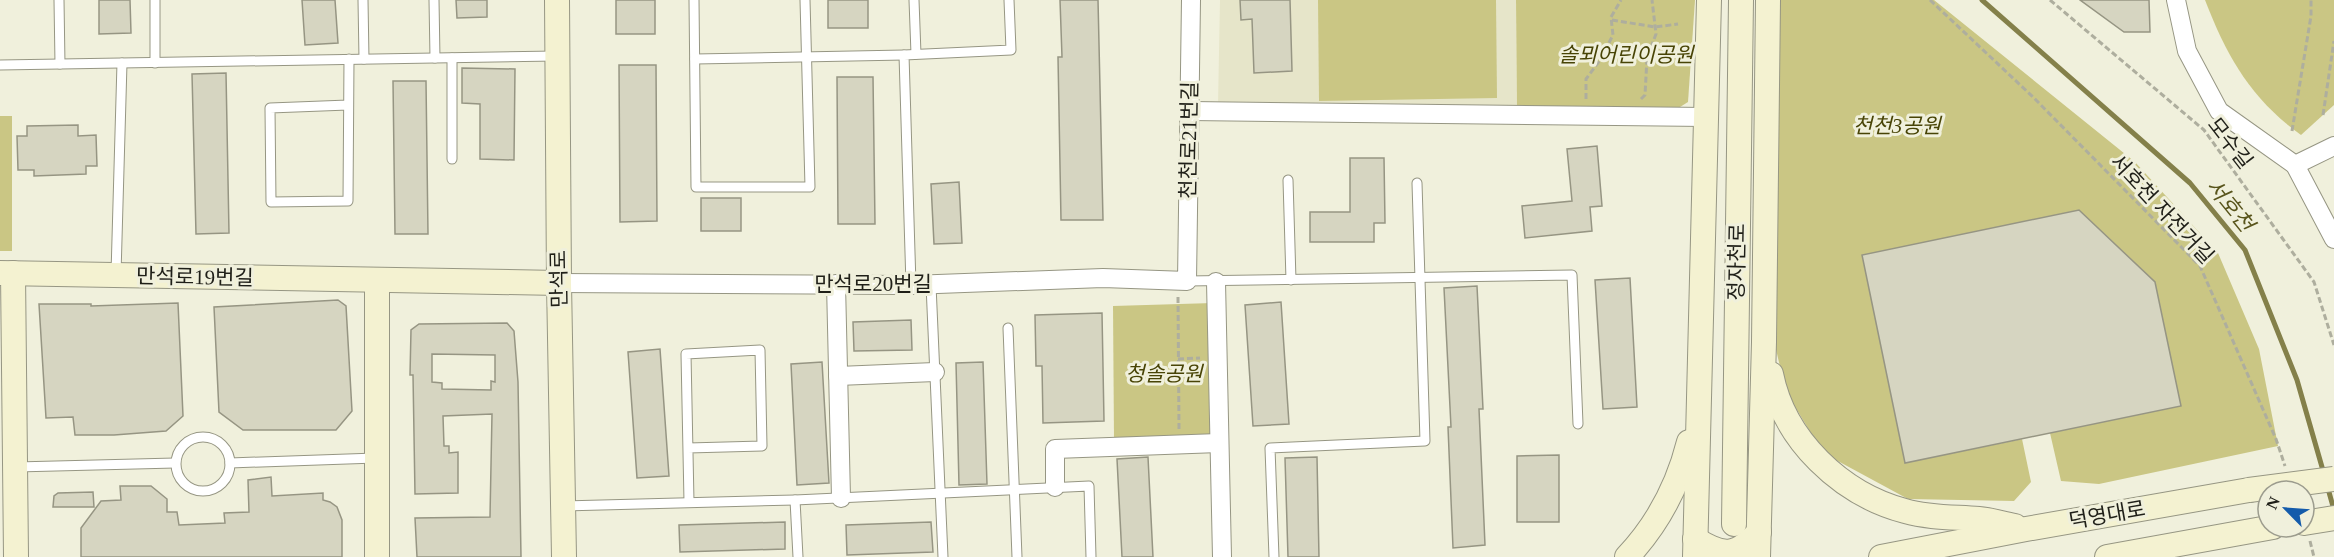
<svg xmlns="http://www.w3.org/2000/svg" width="2334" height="557" font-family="'Times New Roman','Noto Sans KR',serif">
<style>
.built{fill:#e6e5c9}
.green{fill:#cac684}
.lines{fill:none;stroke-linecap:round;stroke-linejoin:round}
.stream{stroke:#84804a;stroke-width:5}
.building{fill:#d6d5c1;stroke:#969583;stroke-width:1.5;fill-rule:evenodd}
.lane-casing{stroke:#969683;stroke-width:11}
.street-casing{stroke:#969683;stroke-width:20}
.secondary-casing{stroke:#969683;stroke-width:26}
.path{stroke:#aeae9e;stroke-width:3;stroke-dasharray:6 3;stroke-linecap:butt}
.lane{stroke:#fff;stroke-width:9}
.street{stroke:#fff;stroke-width:18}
.secondary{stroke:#f4f2d1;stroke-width:24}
.secondary-bridge-casing{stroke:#969683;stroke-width:26;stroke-linecap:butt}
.secondary-bridge{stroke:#f4f2d1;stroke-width:24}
.labels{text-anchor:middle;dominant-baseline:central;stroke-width:6;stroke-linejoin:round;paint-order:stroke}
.park-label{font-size:21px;font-style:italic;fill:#484406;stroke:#f0f0dc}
.street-label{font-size:21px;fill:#1f1f18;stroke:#f0f0dc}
.water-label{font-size:22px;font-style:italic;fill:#58541b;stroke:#f0f0dc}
</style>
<rect width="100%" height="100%" fill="#f0f0dc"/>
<polygon class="built" points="1220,0 1516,0 1517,108 1218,104"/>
<g class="green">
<polygon points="1318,0 1496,0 1497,98 1319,101"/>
<polygon points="1516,0 1695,0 1688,102 1672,112 1517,108"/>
<polygon points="1776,0 1934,0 2135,162 2218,253 2259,349 2278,446 2099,484 2061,481 2050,433 2180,406 2155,282 2079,210 1863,255 1905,463 2022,439 2031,482 2014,501 1908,499 1823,453 1786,392 1774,341"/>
<path d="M2205,0h129v105l-33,30c-50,-36 -74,-78 -96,-135z"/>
<rect x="0" y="116" width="12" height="135"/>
<polygon points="1213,303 1215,441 1114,441 1113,306"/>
</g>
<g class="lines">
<g class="stream">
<polyline points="1982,0 2190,183 2245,250 2297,380 2324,474"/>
<polyline points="2327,485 2334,510"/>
</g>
</g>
<g class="building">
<polygon points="99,0 130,0 131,33 99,34"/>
<polygon points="302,0 335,0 338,43 305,45"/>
<polygon points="456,0 487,0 487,17 457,18"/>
<rect x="616" y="0" width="39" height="34"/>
<rect x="828" y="0" width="40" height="28"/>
<polygon points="1060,0 1098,0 1103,220 1061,220 1058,57 1062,57"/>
<polygon points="1240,0 1290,0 1292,71 1254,73 1252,19 1241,20"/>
<polygon points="2080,0 2149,0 2150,32 2124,32"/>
<polygon points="619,65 656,65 657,221 620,222"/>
<polygon points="462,68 515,69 514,160 480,159 480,104 462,103"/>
<polygon points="226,73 229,233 196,234 192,74"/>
<polygon points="837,77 873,77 875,224 838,224"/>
<polygon points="393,81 426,81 428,234 395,234"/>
<polygon points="78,125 78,136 96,135 97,166 86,166 86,174 34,176 34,170 18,170 17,136 27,136 27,126"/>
<polygon points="1597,146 1602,206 1590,207 1592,231 1525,238 1522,206 1572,201 1567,149"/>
<polygon points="1350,158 1384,158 1385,223 1374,223 1374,242 1310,242 1310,212 1350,212"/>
<polygon points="959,182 962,243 934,244 931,184"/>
<rect x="701" y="198" width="40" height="33"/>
<polygon points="2079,210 2155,282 2181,406 1905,463 1862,255"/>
<polygon points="1630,278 1637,407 1603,409 1595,280"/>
<polygon points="1477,286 1483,409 1479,409 1485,545 1453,548 1448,427 1451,427 1444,288"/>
<polygon points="338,300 346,306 352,411 336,430 243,430 219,412 214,307"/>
<polygon points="1281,302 1289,424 1253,426 1245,305"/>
<polygon points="178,303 183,416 166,431 114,435 75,435 73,417 46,418 39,304 91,304 91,306"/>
<polygon points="1102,313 1104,421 1043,423 1042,366 1036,366 1035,315"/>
<polygon points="911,320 912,350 854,351 853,322"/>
<path d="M507,323l7,8 4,51 3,175h-104l-2,-39 75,-1 2,-103 -49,2 1,30h5v7l9,-1v41l-43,1 -2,-119h-3l1,-45 8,-6zM432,354l63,1v27l-4,-1v9l-49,-1v-6l-10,-1z"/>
<polygon points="660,349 669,476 637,478 628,352"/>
<polygon points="822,362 829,483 797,485 791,364"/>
<polygon points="983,362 987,484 959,485 956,363"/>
<polygon points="1559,455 1559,522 1517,522 1517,456"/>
<polygon points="1148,457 1153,557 1122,557 1117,459"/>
<polygon points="1317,457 1319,557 1288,557 1285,458"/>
<polygon points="271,477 272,496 323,493 323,500 330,502 337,507 342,520 342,557 81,557 81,528 101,501 121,500 120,486 151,486 167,499 167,512 177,512 179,525 225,523 224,513 249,512 248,480"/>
<polygon points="93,492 94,507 53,507 54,496 58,493"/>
<polygon points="785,522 785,549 680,552 679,525"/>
<polygon points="931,522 933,552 847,555 846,525"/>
</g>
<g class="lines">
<defs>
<g id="lane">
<polyline points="59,0 60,64"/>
<polyline points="155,0 155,63"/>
<polyline points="363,0 364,59"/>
<polyline points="434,0 435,58"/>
<polyline points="694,0 696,187 810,187 805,0"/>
<polyline points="914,0 916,54"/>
<polyline points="695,59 904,55"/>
<polyline points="0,65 556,56"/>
<polyline points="348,105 270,108 271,202 348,201 349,59"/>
<polyline points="452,159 452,58"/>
<polyline points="1288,180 1291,280"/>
<polyline points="116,274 122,63"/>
<polyline points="1187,281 1572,275 1578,424"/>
<polyline points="911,285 904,55 1011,50 1009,0"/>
<polyline points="931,285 943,557"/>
<polyline points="1008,328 1017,557"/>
<circle cx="203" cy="464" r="27"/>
<polyline points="688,448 762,446 760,350 686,354 689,502"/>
<polyline points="230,463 376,458"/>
<polyline points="16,467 175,463"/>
<polyline points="795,500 798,557"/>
<polyline points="563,506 795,500 1089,486 1091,557"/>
<polyline points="1274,557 1270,448 1425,441 1417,183"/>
</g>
<g id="street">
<polyline points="2176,0 2187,51 2219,111 2295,165 2334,239"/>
<polyline points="1190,111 1706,117"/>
<polyline points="2295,165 2334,146"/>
<polyline points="1216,282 1222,557"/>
<polyline points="559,283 911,285 1103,278 1187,281 1191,0"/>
<polyline points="836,284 841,498"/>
<polyline points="838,376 935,372"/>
<polyline points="1055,487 1055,449 1219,443"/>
</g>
<g id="secondary">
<polyline points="557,0 559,283 564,557"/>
<polyline points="0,273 559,283"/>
<polyline points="13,273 16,557"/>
<polyline points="377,280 377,557"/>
<path d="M1771,374c13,66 70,120 134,137 25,7 49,6 74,8 12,1 24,5 36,7"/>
<polyline points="2304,523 2334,518"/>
<polyline points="1734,524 1741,0"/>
<path d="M1695,539c29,18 40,18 64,-7"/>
<path d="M1627,557c31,-33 51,-71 62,-115"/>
<polyline points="1695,557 1709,0"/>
<polyline points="1758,557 1764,342 1768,0"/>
<polyline points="1881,557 2026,529 2249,490"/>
<polyline points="2107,557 2273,527"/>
</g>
</defs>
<use href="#lane" class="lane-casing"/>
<use href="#street" class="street-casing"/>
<use href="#secondary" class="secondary-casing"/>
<g class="path">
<polyline points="1930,0 2033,97 2200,266 2276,439 2285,466"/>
<polyline points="2050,0 2204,130 2314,282 2334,345"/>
<polyline points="1612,20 1655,27 1678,24"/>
<polyline points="1586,99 1586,79 1600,60 1613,35 1611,17 1621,0"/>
<polyline points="1641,99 1645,95 1647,58 1656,34 1652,0"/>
<polyline points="2323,115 2334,41"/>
<polyline points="2292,131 2311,16 2311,0"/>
<polyline points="1178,297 1179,429"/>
<polyline points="1178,359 1200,358"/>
<polyline points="2310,541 2314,557"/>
</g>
<use href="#lane" class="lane"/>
<use href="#street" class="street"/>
<use href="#secondary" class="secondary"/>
<defs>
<polyline id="secondary-bridge" points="2249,490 2334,479"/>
</defs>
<use href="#secondary-bridge" class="secondary-bridge-casing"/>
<use href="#secondary-bridge" class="secondary-bridge"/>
</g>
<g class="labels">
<g class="park-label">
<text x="1626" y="55">솔뫼어린이공원</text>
<text x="1897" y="126">천천3공원</text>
<text x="1164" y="374">청솔공원</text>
</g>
<g class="street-label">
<text transform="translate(1189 140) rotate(-89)">천천로21번길</text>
<text transform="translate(2230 143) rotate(52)">모수길</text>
<text transform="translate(2162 209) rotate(47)">서호천 자전거길</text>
<text transform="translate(1737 262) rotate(-89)">정자천로</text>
<text transform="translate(195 277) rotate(1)">만석로19번길</text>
<text transform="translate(559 279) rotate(-91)">만석로</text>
<text x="873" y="284">만석로20번길</text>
<text transform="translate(2107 515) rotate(-10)">덕영대로</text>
</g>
<g class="water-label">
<text transform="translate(2230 205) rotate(51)">서호천</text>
</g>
</g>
<g transform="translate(2286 509) rotate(295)"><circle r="28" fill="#f0f0dc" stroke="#9c9c8e" stroke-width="1.5"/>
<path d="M0-4.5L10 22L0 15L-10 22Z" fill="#145bab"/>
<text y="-9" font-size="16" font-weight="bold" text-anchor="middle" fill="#1f1f18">N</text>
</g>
</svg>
